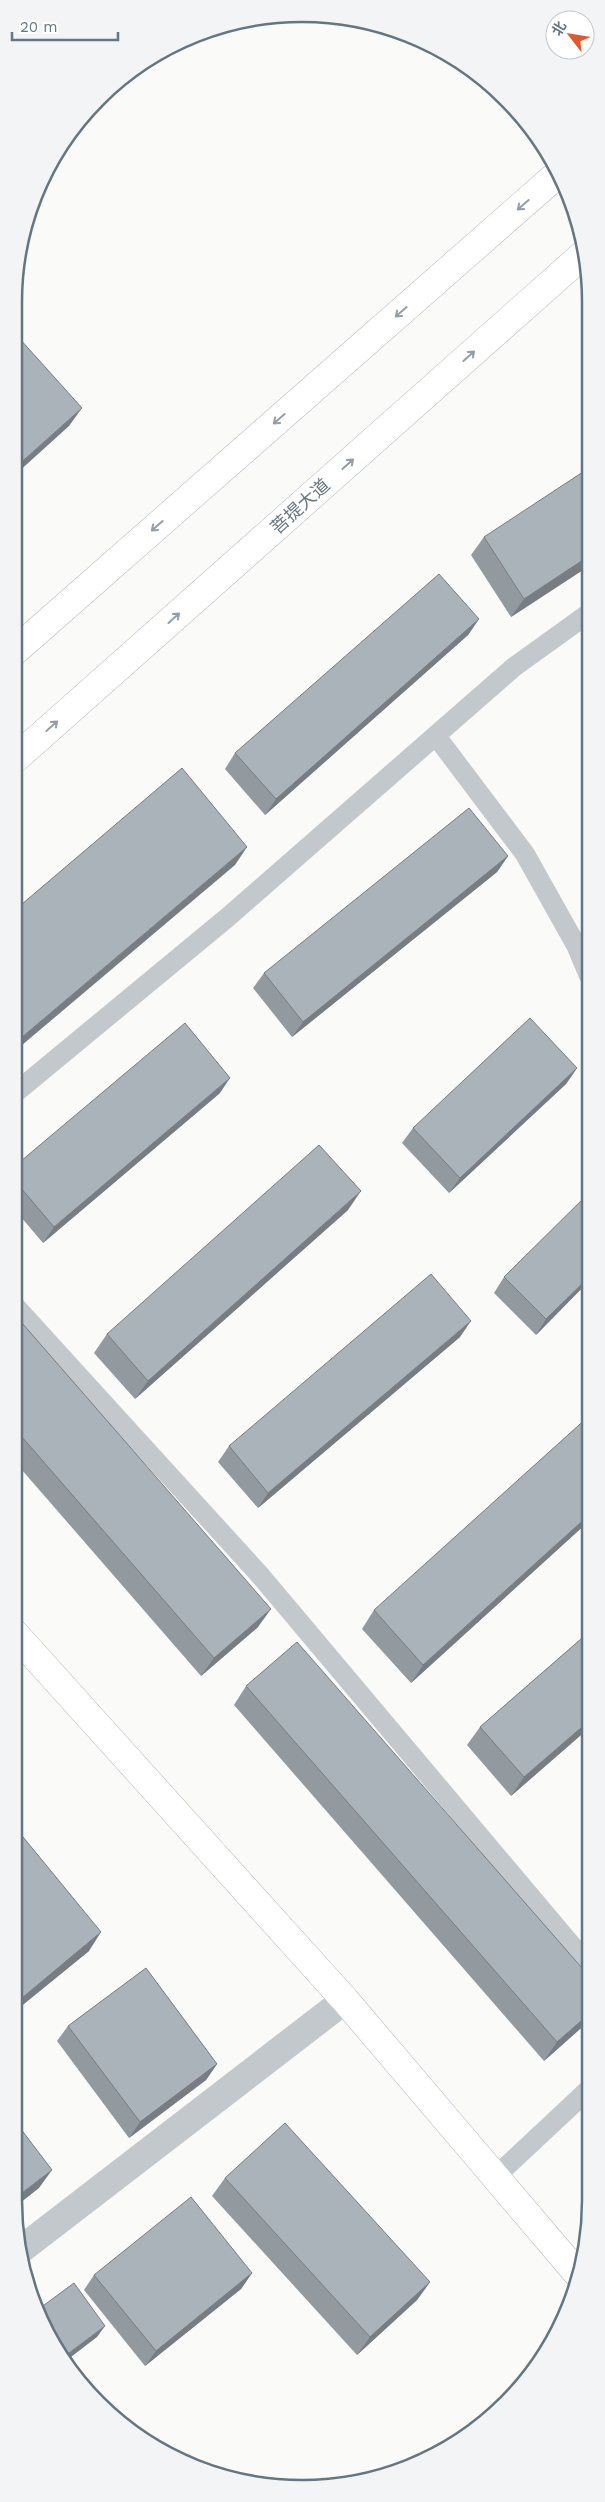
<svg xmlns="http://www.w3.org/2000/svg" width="605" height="2502" font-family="'Work Sans','Noto Sans SC',sans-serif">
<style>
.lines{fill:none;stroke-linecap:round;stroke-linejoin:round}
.secondary-casing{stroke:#b3babf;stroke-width:29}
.lane{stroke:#c3c8cc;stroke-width:20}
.street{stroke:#c3c8cc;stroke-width:28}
.secondary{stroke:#fff;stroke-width:28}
.wall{fill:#929a9f}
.shaded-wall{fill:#777d82}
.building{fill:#aab3b9;stroke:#777d82}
.oneway{stroke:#939fa8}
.labels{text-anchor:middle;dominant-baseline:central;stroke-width:5;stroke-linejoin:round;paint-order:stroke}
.street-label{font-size:18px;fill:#657683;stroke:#fff}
.rim{fill:none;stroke:#657683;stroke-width:2.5}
</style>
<rect width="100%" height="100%" fill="#fafaf8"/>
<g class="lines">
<defs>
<g id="secondary">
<polyline points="16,650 560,172"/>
<polyline points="16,758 585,253"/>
<polyline points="14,1633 345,2000 577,2273"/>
</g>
</defs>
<use href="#secondary" class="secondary-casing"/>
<g class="lane">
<polyline points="436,736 525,854 576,945 589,976"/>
<polyline points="15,1093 228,917 514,667 589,613"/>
<polyline points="15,1306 259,1574 589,1966"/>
<polyline points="495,2177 589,2089"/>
</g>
<polyline class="street" points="23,2248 345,2000"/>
<use href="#secondary" class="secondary"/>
</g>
<g class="wall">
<polygon points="484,537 589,566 511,617 471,555"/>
<polygon points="479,619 468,635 265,815 225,769 235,753"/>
<polygon points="589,833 589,848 582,844"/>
<polygon points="508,856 497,872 292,1037 253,988 264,973"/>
<polygon points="577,1068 566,1084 449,1193 402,1143 413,1128"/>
<polygon points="220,1093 43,1243 15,1210 15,1166"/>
<polygon points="348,1210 135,1399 94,1353 107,1334"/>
<polygon points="504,1277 589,1281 536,1335 494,1293"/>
<polygon points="15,1315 258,1627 201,1676 15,1462"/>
<polygon points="460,1337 258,1508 218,1462 229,1446"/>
<polygon points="589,1521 411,1683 362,1629 374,1610"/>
<polygon points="589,1632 589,1728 511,1796 467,1745 480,1727"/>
<polygon points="246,1686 589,1976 589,2021 544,2061 234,1705"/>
<polygon points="14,1826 89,1951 14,2012"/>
<polygon points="68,2026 217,2064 206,2080 129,2138 57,2041"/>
<polygon points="225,2178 430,2282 417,2300 357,2355 212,2196"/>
<polygon points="252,2273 241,2289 145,2366 84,2290 94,2275"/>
</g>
<g class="shaded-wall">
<polygon points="82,408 69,426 16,474 16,467"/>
<polygon points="589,556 589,566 511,617 524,599"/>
<polygon points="479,619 468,635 265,815 276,799"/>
<polygon points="247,847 235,865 15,1051 15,1043"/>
<polygon points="508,856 497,872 292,1037 303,1022"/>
<polygon points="577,1068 566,1084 449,1193 460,1178"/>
<polygon points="230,1078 220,1093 43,1243 54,1227"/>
<polygon points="361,1191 348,1210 135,1399 148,1381"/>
<polygon points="589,1277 589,1281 536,1335 546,1319"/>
<polygon points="471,1321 460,1337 258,1508 268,1493"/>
<polygon points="589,1515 589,1521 411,1683 423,1665"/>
<polygon points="271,1609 258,1627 201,1676 214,1658"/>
<polygon points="589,1721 589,1728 511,1796 524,1777"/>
<polygon points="101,1932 89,1951 14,2012 14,2010 22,1998"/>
<polygon points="589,2014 589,2021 544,2061 557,2042"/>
<polygon points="217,2064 206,2080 129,2138 140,2122"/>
<polygon points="52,2170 39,2188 15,2207 14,2199"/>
<polygon points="252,2273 241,2289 145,2366 156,2351"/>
<polygon points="430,2282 417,2300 357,2355 370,2337"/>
<polygon points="105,2326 97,2337 67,2360 65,2356"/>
</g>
<g class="building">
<polygon points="19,338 82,408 16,467 16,341"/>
<polygon points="589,468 589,556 524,599 484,537"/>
<polygon points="439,574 479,619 276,799 235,753"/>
<polygon points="182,768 247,847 15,1043 15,910"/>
<polygon points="469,808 508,856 303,1022 264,973"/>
<polygon points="530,1018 577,1068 460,1178 413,1128"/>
<polygon points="185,1023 230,1078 54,1227 15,1181 15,1166"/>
<polygon points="319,1145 361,1191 148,1381 107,1334"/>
<polygon points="589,1193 589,1277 546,1319 504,1277"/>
<polygon points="431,1274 471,1321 268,1493 229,1446"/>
<polygon points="15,1315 271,1609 214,1658 15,1429"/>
<polygon points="589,1416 589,1515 423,1665 374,1610"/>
<polygon points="589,1632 589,1721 524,1777 480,1727"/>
<polygon points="297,1642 589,1976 589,2014 557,2042 246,1686"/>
<polygon points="14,1826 101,1932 22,1998 14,1987"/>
<polygon points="146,1968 217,2064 140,2122 68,2026"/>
<polygon points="14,2120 52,2170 14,2199"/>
<polygon points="285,2123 430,2282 370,2337 225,2178"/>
<polygon points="191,2197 252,2273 156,2351 94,2275"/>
<polygon points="74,2283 105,2326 65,2356 36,2311"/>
</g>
<defs><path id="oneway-shaft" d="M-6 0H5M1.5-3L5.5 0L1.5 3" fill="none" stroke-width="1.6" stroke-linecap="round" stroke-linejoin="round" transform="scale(1.25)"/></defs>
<g class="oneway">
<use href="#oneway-shaft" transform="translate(523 205) rotate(139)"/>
<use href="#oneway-shaft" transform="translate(401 312) rotate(139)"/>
<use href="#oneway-shaft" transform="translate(469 356) rotate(-42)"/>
<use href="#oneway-shaft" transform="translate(279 419) rotate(139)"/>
<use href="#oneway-shaft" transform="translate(348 464) rotate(-42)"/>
<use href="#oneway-shaft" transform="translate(157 526) rotate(139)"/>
<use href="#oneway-shaft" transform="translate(174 618) rotate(-42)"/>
<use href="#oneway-shaft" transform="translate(52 726) rotate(-42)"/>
</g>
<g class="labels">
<g class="street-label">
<text transform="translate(300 506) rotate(-42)">菩提大道</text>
</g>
</g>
<path d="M0 0H605V2502H0ZM302 22H302A280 280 0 0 1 582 302V2200A280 280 0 0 1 302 2480H302A280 280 0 0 1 22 2200V302A280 280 0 0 1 302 22Z" fill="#f3f4f5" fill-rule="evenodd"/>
<path class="rim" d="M302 22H302A280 280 0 0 1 582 302V2200A280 280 0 0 1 302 2480H302A280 280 0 0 1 22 2200V302A280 280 0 0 1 302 22Z"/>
<g transform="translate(570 35) rotate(301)"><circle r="24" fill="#ffffff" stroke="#c1c8cd"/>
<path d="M0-4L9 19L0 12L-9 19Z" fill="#e4572e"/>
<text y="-8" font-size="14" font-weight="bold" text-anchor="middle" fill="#657683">北</text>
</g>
<path d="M12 32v8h106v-8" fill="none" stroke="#657683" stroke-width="2.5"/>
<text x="20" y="32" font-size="15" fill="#657683" stroke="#ffffff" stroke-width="4" paint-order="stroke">20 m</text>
</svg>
